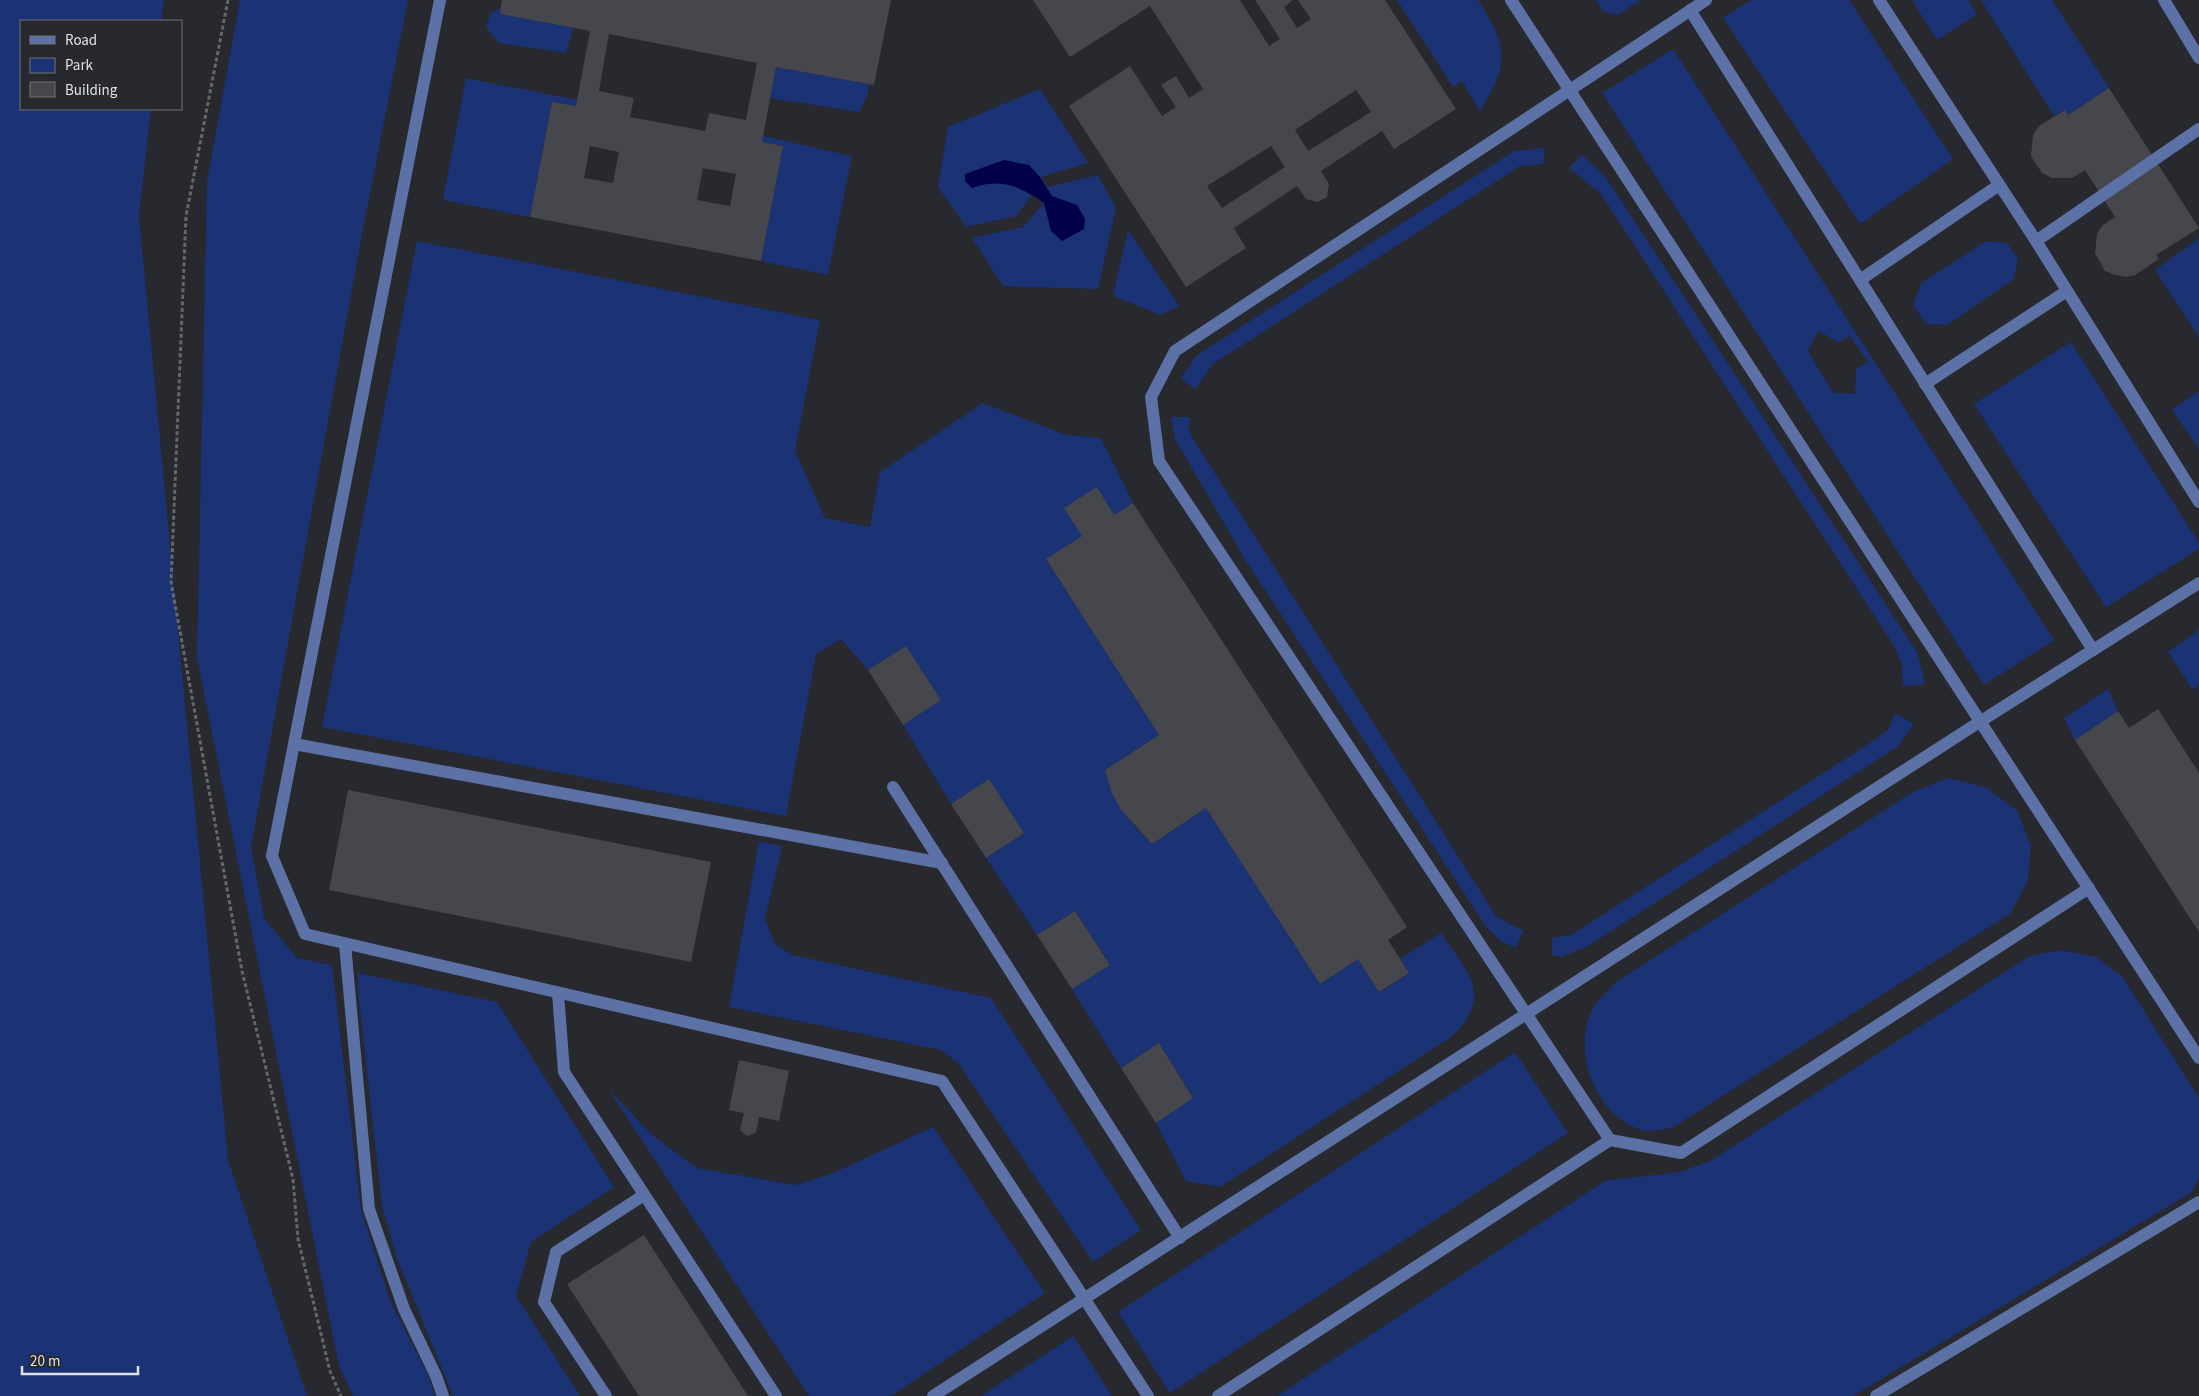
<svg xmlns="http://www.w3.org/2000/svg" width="2199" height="1396" font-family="'Source Sans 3',sans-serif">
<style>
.green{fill:#1b3275;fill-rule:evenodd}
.water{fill:#020049}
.building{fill:#45474d;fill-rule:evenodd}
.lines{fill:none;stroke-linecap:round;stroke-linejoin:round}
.path{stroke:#65676b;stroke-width:3;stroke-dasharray:4 2.5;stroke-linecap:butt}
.minor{stroke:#5c71a5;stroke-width:12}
</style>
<rect width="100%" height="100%" fill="#27292e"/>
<g class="green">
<polygon points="0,0 164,0 161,21 21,21 21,109 151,109 139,216 228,1160 307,1396 0,1396"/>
<polygon points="240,0 408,0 363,229 251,847 264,918 297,958 332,965 361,1210 391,1303 428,1375 435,1396 353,1396 339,1366 197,658 207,182"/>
<path d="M1397,0h81c30,46 32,64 2,111l-18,-30 -9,6z"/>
<polygon points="1596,0 1640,0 1618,15 1604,12"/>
<polygon points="1751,0 1849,0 1953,159 1860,224 1723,18"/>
<polygon points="1912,0 1968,0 1977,14 1937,40"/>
<polygon points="1981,0 2052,0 2109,88 2068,115 2065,110 2054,116"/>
<polygon points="501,7 500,14 573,28 566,53 499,43 486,27 490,14"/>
<path d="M1673,49l381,591 -70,45 -382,-592zM1818,331l21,11 11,-6 18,26 -12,7 -1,25 -22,-1 -25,-42z"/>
<polygon points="776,67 869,84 868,93 860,112 770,98"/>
<polygon points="466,78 578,100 576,106 552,102 530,217 443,200"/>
<polygon points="1040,89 1088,163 1041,177 1048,187 1098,175 1116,208 1098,289 1003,286 972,238 1023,227 1044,203 1032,195 1016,216 966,227 938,187 948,127"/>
<polygon points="763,136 852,156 828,275 761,261 783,146 762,142"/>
<polygon points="1545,148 1543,164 1520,166 1213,364 1195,389 1181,378 1196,356 1514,151"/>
<polygon points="1582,155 1605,176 1917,652 1925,684 1903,686 1902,666 1896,649 1601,194 1569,168"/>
<polygon points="1128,230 1179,306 1161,315 1113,296"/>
<polygon points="2199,238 2199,337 2155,270"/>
<path d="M417,241l403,79 -25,131 30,67 45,9 10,-55 103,-69 83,32 35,3 32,65 -19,12 -17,-27 -32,20 17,28 -36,23 113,176 -54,35c10,33 22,50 47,74l54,-36 114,176 38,-25 22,33 29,-19 -9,-14 41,-26c27,41 54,62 10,104l-231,150 -34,-6 -30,-58 37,-26 -34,-54 -38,25 -49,-79 38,-25 -35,-53 -38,24 -51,-77 38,-25 -35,-54 -38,25 -48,-79 38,-25 -35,-54 -38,24 -27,-31 -25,15 -30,162 -464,-89z"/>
<polygon points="1987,241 2007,243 2018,259 2014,279 1947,325 1926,324 1913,305 1921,283"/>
<polygon points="2071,342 2199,543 2199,549 2106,607 1974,404"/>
<polygon points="2199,391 2199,449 2172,410"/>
<polygon points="1171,417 1190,417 1189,429 1193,439 1496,916 1523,931 1516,948 1501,941 1487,928 1246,561 1175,439"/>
<polygon points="2199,630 2199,685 2193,690 2168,652"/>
<polygon points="2108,689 2118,711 2075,740 2064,718"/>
<polygon points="1895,713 1914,724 1897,747 1588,946 1562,957 1552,955 1552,938 1571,935 1867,745 1888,730"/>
<path d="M1948,778l37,9 32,23 14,36 -3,34 -17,33 -339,215c-9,1 -22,5 -31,2 -46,-15 -70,-79 -48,-122 5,-9 16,-18 23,-26l297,-190z"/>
<polygon points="759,841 782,846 765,919 775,944 792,955 991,998 1141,1230 1093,1262 958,1063 941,1050 729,1007"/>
<polygon points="2060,950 2096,957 2122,976 2199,1098 2199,1178 2192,1192 1853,1396 1277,1396 1605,1181 1680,1172 1710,1161 2030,956"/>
<polygon points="358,973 497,1002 614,1187 531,1242 516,1296 580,1396 453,1396 397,1258 382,1206 359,999"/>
<polygon points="1515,1052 1568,1133 1170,1393 1118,1312"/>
<polygon points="608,1088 652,1135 697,1168 796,1185 831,1174 933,1127 1045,1293 891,1396 809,1396"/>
<polygon points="1073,1336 1112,1396 981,1396"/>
</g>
<path class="water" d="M1004,160l25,5 11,12 12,19 25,9 8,14 -1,10 -22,12 -11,-10 -7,-28c-24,-17 -43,-25 -72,-15l-7,-7v-7z"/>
<g class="building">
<path d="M502,0h389l-17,85 -98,-18 -14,75 21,4 -22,115 -231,-44 22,-115 24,4 14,-75 -90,-17zM609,34l148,29 -11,57 -37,-7 -4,18 -75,-14 4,-19 -35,-7zM590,146l29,6 -6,31 -29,-5zM703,168l33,6 -6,32 -33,-6z"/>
<path d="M1033,0h207l29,46 11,-7 -25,-39h38l-9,7 13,21 14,-9 -13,-19h87l71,109 -62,40 -12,-18 -61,40 8,13 -2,13 -9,5 -12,-3 -9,-13 -63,42 12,20 -60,39 -117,-181 61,-40 32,50 14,-9 -15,-22 15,-9 13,22 14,-9 -53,-83 -80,51zM1356,90l15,22 -63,39 -13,-21zM1271,146l14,21 -63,41 -15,-22z"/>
<polygon points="2109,88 2199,228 2156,255 2159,259 2135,275 2126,277 2115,275 2105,271 2095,253 2097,233 2103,225 2115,217 2085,170 2072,178 2052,178 2042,173 2031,156 2033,135 2039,126 2065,110 2068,115"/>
<polygon points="1097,487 1114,515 1133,503 1407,927 1388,940 1409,973 1379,992 1358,959 1320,984 1206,808 1152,844 1121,810 1112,793 1105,770 1159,735 1046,559 1082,536 1064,508"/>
<polygon points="906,646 941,700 903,725 868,670"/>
<polygon points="2158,709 2199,773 2199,932 2075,740 2118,711 2129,728"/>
<polygon points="989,779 1024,833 986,858 951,804"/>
<polygon points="348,790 711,862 691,962 329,890"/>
<polygon points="1075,911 1110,965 1072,989 1037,935"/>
<polygon points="1159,1043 1193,1098 1156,1123 1121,1068"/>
<polygon points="739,1060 789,1071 779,1121 759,1117 756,1133 747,1136 740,1130 744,1113 729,1110"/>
<polygon points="644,1235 748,1396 639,1396 567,1284"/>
</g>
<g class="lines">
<polyline class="path" points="228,0 186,216 171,582 242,971 293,1179 298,1239 330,1371 341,1396"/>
<g class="minor">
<polyline points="440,0 272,856 305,934 942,1081 1148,1396"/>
<polyline points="1511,0 2199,1058"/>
<polyline points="1706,0 1175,351 1151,397 1159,461 1610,1140 1681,1153 2089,888"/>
<polyline points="1879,0 2036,241 2199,502"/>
<polyline points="2164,0 2199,58"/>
<polyline points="1690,10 2093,650"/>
<polyline points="2036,241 2199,129"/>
<polyline points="1860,280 1999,185"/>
<polyline points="1925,384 2067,291"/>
<polyline points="294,744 942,863"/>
<polyline points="893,787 1180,1238"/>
<polyline points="345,944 369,1209 404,1309 436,1376 443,1396"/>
<polyline points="558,993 564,1072 776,1396"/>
<polyline points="606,1396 544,1302 556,1252 644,1195"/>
<polyline points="933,1396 1981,721 2199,583"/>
<polyline points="1218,1396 1610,1140"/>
<polyline points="1876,1396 2199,1202"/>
</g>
</g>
<rect x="20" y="20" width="162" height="90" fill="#27292e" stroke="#717377"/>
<rect x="30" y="36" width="25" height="8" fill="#5c71a5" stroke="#717377"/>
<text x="65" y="45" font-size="15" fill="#dfe1e4">Road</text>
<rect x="30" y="58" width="25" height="15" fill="#1b3275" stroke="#717377"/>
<text x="65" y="70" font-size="15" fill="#dfe1e4">Park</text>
<rect x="30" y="82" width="25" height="15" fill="#45474d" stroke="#717377"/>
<text x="65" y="95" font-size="15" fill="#dfe1e4">Building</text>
<path d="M22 1366v8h116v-8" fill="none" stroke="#dfe1e4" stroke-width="2.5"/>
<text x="30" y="1366" font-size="15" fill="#dfe1e4" stroke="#27292e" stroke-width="4" paint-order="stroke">20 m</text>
</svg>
